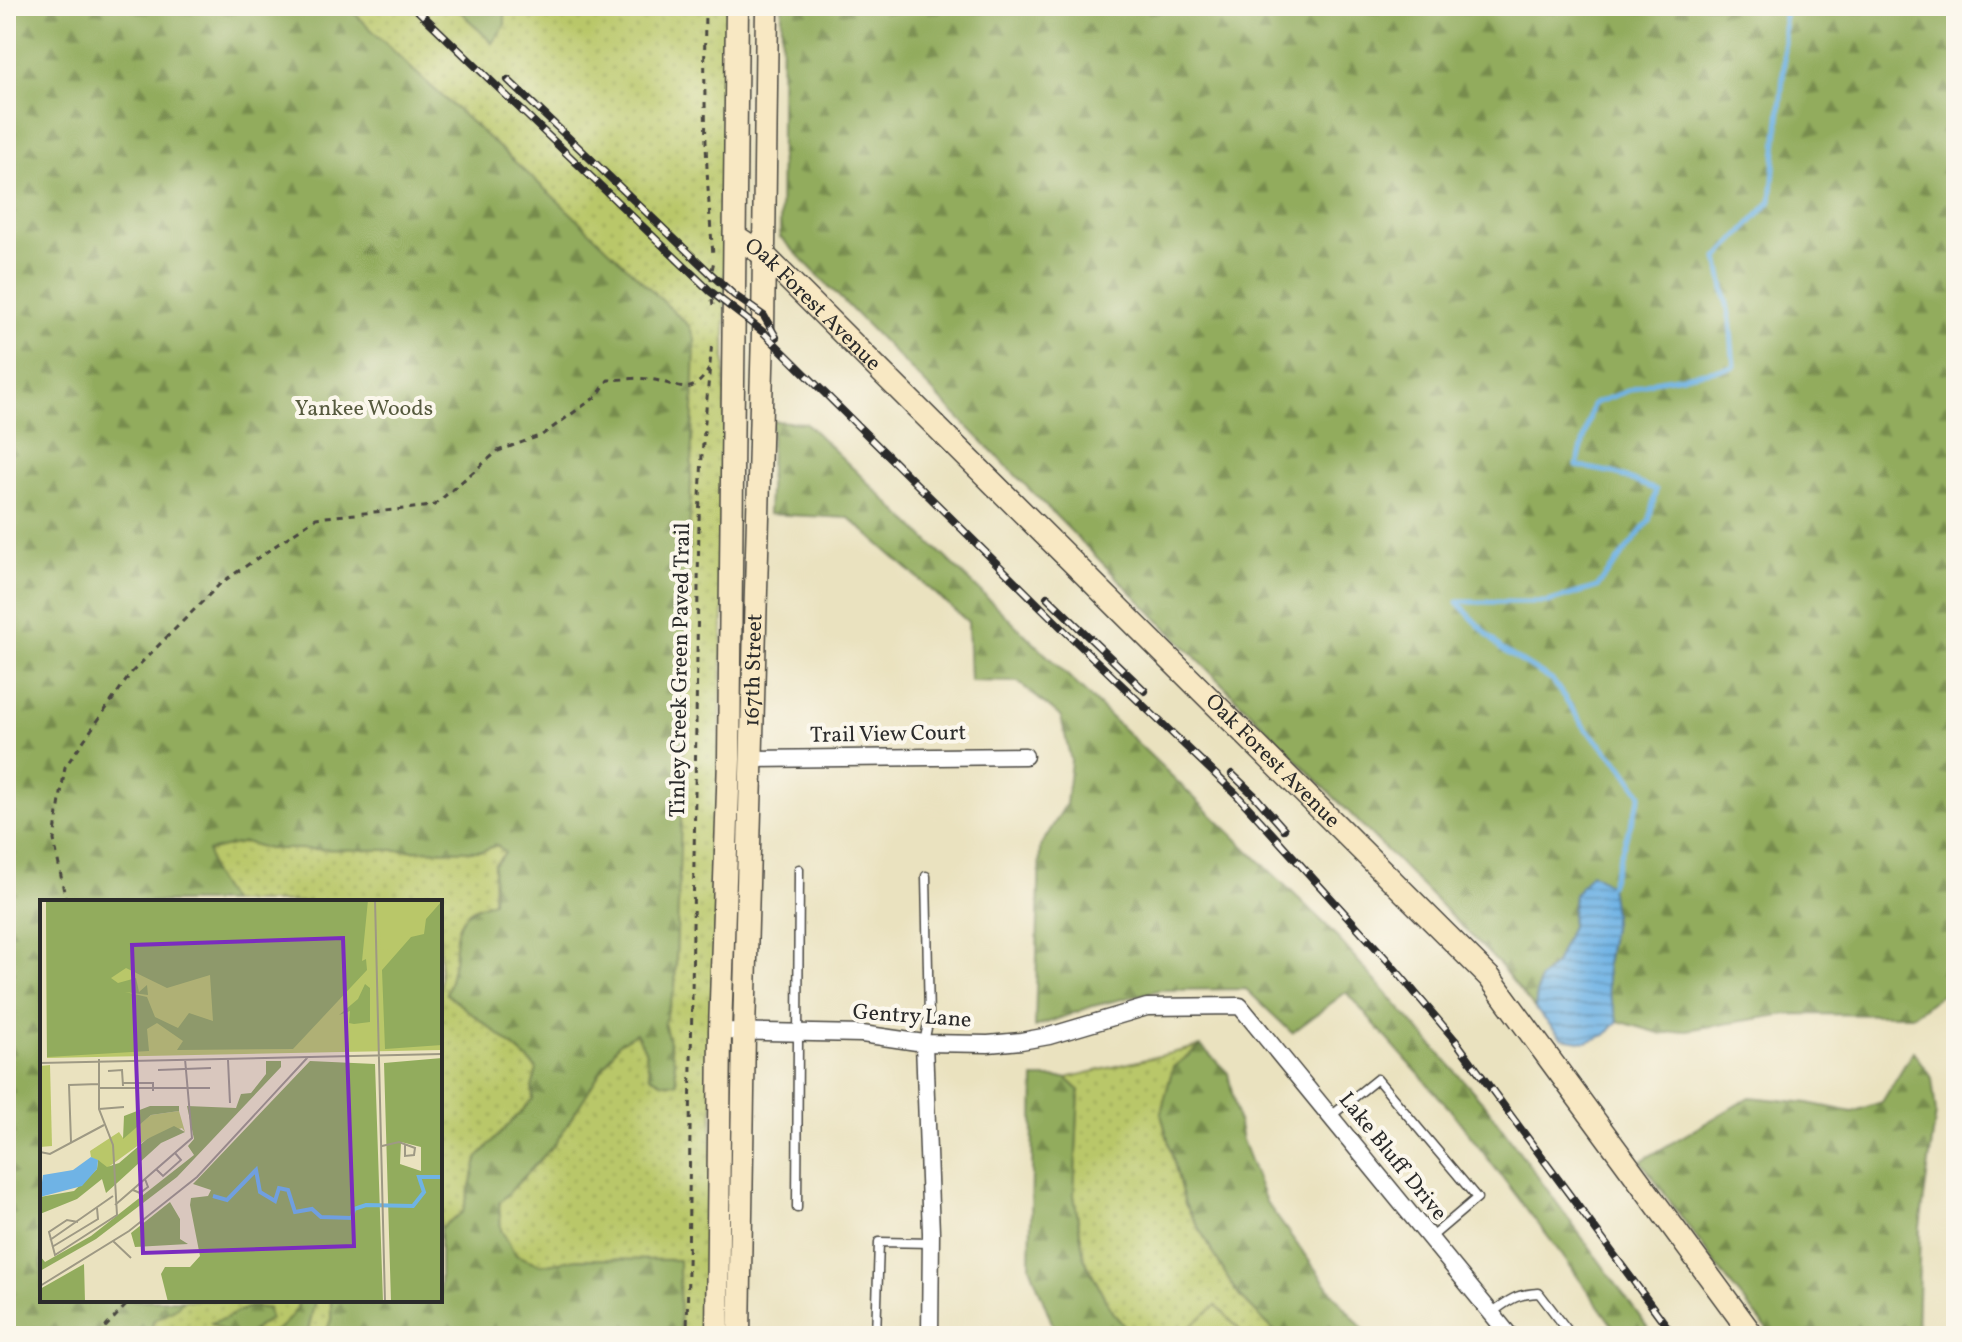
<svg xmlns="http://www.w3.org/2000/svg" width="1962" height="1342" font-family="Vollkorn,serif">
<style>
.green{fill:url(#green-dots);stroke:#72794a;stroke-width:2;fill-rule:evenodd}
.forest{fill:url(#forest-firs);stroke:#5e6c44;stroke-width:2}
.pitch{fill:#b9c769;stroke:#72794a;stroke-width:2}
.water{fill:url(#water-rules);stroke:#4d6f88;stroke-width:2}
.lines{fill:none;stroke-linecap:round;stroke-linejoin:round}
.stream{stroke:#6fb3e5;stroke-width:5}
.lane-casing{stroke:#484641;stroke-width:11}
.street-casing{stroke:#484641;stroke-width:19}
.secondary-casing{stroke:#484641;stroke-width:25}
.path{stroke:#484641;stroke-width:3;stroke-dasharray:6 6;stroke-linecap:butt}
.lane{stroke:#fff;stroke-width:8}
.street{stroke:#fff;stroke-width:16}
.secondary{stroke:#f8e8c3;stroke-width:22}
.rail-casing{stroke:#2b2b2b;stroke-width:8}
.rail{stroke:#fbf7ec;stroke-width:5;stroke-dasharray:15;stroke-linecap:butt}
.labels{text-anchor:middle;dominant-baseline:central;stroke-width:8;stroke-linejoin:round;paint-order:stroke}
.street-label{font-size:22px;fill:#2b2b2b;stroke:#fbf7ec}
.park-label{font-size:22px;fill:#565a3e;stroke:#fbf7ec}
.inset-river{fill:none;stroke:#6fb3e5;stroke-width:4}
.inset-road{fill:none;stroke:#9e9984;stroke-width:2}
.view{fill:#7b2cbf;fill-opacity:0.15;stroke:#7b2cbf;stroke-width:4}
.inset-edge{fill:none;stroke:#2b2b2b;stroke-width:4}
</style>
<defs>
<pattern id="green-dots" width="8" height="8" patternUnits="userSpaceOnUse" patternTransform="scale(2)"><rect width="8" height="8" fill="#b9c769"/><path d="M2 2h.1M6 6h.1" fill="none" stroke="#9fab5b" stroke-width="1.8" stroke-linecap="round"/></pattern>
<pattern id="forest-firs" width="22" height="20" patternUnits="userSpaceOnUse" patternTransform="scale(2)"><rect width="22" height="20" fill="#92ac5d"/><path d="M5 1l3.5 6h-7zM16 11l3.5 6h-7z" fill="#778c4d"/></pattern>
<pattern id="water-rules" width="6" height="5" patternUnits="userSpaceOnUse" patternTransform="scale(2)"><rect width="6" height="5" fill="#6fb3e5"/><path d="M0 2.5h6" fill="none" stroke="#5b92ba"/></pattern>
</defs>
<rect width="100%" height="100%" fill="#fbf7ec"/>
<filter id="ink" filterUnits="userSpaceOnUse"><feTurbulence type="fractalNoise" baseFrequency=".0125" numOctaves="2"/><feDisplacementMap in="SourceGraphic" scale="16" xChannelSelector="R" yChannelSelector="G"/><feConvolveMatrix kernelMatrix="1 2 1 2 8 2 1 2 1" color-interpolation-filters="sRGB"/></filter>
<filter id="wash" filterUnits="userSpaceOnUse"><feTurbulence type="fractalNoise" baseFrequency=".006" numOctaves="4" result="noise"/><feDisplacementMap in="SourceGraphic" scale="32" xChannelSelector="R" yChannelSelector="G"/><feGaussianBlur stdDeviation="1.8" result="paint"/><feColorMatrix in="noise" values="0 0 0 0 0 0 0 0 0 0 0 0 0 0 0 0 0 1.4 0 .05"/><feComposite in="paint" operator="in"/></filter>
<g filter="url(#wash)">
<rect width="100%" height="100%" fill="#eae2bf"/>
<g class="green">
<path d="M6,6h722l-5,607 -15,723h-702zM42,902h398v398h-398z"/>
<polygon points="1201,1046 1173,1067 1161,1113 1185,1204 1236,1292 1279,1336 1133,1336 1112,1312 1084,1258 1074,1195 1079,1090 1066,1078"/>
</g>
<g class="forest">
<path d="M6,6h341l66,64 144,130 132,126 6,14 -13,453 -7,196 -11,34 10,37 3,23h-14l-13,-7 -5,-26 -9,-17 -17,10 -64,101 -56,59 2,27 15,25 25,10 36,-6 102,1 1,76h-355l6,-17v-19h109v-72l23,-16 15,-55 55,-58 -1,-11 5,-19c-27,-29 -61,-50 -91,-76 4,-10 6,-20 8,-32 2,-18 -1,-36 15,-49 6,-5 17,-8 24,-11l1,-36 11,-12 -8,-8 -15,6 -194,-2h-20l-23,-7 -37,9 4,22 18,29h-188v398h141l-7,8 -23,13 -2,15h-145z"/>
<polygon points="455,6 505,6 505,25 492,43"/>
<polygon points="782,6 1956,6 1956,984 1913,1015 1786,1014 1662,1034 1618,1021 1608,991 1606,965 1614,914 1574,895 1571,926 1555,964 1539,980 1535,1009 1498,963 780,237"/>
<polygon points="772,421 806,423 1326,925 1486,1106 1654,1336 1620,1336 1562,1255 1449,1108 1346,992 1292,1033 1246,989 1159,990 1093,1006 1035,1027 1040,847 1066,804 1071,761 1061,717 1018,682 970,681 968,622 849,518 768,514"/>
<polygon points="1201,1046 1228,1073 1242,1140 1266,1202 1335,1296 1369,1336 1279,1336 1236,1292 1185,1204 1161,1113 1173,1067"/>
<polygon points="1913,1051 1932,1078 1936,1113 1920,1227 1917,1336 1773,1336 1727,1280 1641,1161 1750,1097 1808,1103 1852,1112 1882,1102"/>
<polygon points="1034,1078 1066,1078 1079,1090 1074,1195 1084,1258 1112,1312 1133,1336 1057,1336 1030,1266"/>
<path d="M296,1300h19l-8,36h-77l-19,-13c7,-3 14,-4 19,-7 18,-9 18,-11 38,-7l2,10 -18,12c20,11 36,-9 46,-25z"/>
</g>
<polygon class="pitch" points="1216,1305 1240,1330 1234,1336 1179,1336"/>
<polygon class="water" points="1591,873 1610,885 1614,914 1606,965 1608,991 1618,1021 1606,1035 1586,1042 1562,1038 1535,1009 1539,980 1555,964 1571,926 1574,895"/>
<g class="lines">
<polyline class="stream" points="1610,885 1641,794 1622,766 1586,729 1553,681 1501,649 1457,602 1548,602 1597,587 1649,521 1656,490 1614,473 1577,466 1593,404 1654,381 1734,367 1730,320 1718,258 1771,201 1784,67 1784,8 1776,6"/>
</g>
</g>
<g filter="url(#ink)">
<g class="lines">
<defs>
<g id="lane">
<polyline points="924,1043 929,1018 926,876"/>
<polyline points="1331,1116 1377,1079 1477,1198 1430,1238"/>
<polyline points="797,1208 799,869"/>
<path d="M1491,1313c19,-13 24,-19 48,-20l33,43"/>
<polyline points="876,1336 879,1242 931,1243"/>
</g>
<g id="street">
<polyline points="751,759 1025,756"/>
<polyline points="720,1031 862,1034 924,1043 988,1044 1021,1041 1049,1036 1147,1007 1240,1006 1510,1336"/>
<polyline points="924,1043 931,1233 930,1336"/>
</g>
<g id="secondary">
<path id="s1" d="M735,236l29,19 726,723 263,358"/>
<polyline points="717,1336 720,1031 729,759 737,6"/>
<path id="s2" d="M739,1336l5,-304 19,-700 4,-326"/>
</g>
</defs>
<use href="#lane" class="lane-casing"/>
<use href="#street" class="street-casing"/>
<use href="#secondary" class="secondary-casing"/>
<g class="path">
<path d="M705,6c-1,83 0,165 8,248"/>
<path d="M713,305c-3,-15 -3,-28 1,-44"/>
<path d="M66,902l-12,-62 11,-73 67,-95 89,-89 95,-65 117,-12 65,-55 44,-16 55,-39 11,-16c13,0 27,-3 40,-1 29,3 41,23 61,-10"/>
<polyline points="97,1336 131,1300"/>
<polyline points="687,1336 699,520 702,455 712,341"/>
</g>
<use href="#lane" class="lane"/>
<use href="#street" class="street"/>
<use href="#secondary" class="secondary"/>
<defs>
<g id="rail">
<polyline points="413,6 710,291 763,332 1066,632 1236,794 1389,962 1455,1040 1674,1336"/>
<polyline points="508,80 710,273 734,295 764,316 776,337"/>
<polyline points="1047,597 1145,691"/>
<polyline points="1232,774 1254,795 1284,829"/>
</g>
</defs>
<use href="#rail" class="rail-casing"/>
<use href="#rail" class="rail"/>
</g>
</g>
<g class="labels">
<g class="street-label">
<text stroke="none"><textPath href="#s1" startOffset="104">Oak Forest Avenue</textPath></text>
<text transform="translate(681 670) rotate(-89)">Tinley Creek Green Paved Trail</text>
<text stroke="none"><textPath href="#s2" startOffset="666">167th Street</textPath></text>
<text transform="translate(888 735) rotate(-1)">Trail View Court</text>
<text stroke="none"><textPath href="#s1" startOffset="752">Oak Forest Avenue</textPath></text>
<text transform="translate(912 1017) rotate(4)">Gentry Lane</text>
<text transform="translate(1392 1157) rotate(51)">Lake Bluff Drive</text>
</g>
<g class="park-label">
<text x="364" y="409">Yankee Woods</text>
</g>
</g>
<g transform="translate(40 900)">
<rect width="402" height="402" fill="#eae2bf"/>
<path d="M6,0h396v150l-395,8zM139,211l6,21 -3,-4 -35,11 -40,29 -16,-11 -1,-6 29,-19 4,6 28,-23z" fill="#b9c769"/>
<path d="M6,0h322l-6,61 4,-2 1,11 -74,79 -116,1 6,-9 -26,-18 -10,6 2,22 -102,6zM86,68l41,20 43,-13 3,46 -24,-8 -11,15 -23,-11 -8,-20 -22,-5 23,3 -1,-10 -8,7 -3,-14 -18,5 -7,-5zM402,1v144l-57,4 -3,-79 29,-33 13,-3 2,-15zM325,84l5,4v34l-16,2 -5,-1 1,-12 -11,4 19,-16zM402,158v244h-51l-7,-239zM361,242l20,5v24l-21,-7zM226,161h15v6l-104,110 -81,62 -56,32v-15l5,6 46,-26 103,-81 -6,-9 6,-7 -7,-33 49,2 5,-14 10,-1 15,-19zM270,161l65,3 8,238h-215l-7,-28 4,-7h25l10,-11 -10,-51 1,-7 17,-2 3,-6 -18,-6zM110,206h29v5l-28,4 -28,24 1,-23zM134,226l11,6 -24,11 -55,50 -4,-14 -25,20 -37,15v-17l34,-6 23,-22 1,-9 9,7 12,-4 28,-24zM130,302l10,17v20l8,5 -53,3 -4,-14zM44,364l1,38h-45v-13z" fill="#92ac5d" fill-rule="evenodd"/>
<path d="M354,0h22l11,9 -37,40 -9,1 -2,-37z" fill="#b9c769"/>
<path d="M10,165l2,81 -12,1v-81z" fill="#b9c769"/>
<path d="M51,257l7,3 -1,9 -15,17 -42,11 3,-22 30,-5z" fill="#6fb3e5"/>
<path class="inset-river" d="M173,296l14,4 29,-30 4,22 15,9 4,-13 9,2 7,22 17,-3 9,8 31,1 2,-9 12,-4 47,1 11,-14 -5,-15h23"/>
<path class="inset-road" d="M335,0l10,402M188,160l2,43M0,163l402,-9M118,170l53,-2M68,171l14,-1 1,16M83,183h30v8M59,188h111M59,209l25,-2M31,242l-2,-57 30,-1M342,246l17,-4 16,6 -1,7 -9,1v-11M0,252l10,2 54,-29M116,269l7,7 18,-16 -6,-7M93,290l7,3 8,-6 -3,-8M75,305l77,-67 -7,-79M38,322l-11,-2 -18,12 6,23 62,-40 -4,-70 -14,-36v-50M10,340l63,-44M73,341l18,17M12,347l46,-28 -1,-11M0,386l89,-55 68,-54 111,-120"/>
<path class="view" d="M303,38l11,308 -211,7 -11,-308z"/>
<rect width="402" height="402" class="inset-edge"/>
</g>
<rect width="1962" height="1342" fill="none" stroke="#fbf7ec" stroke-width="32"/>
</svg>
